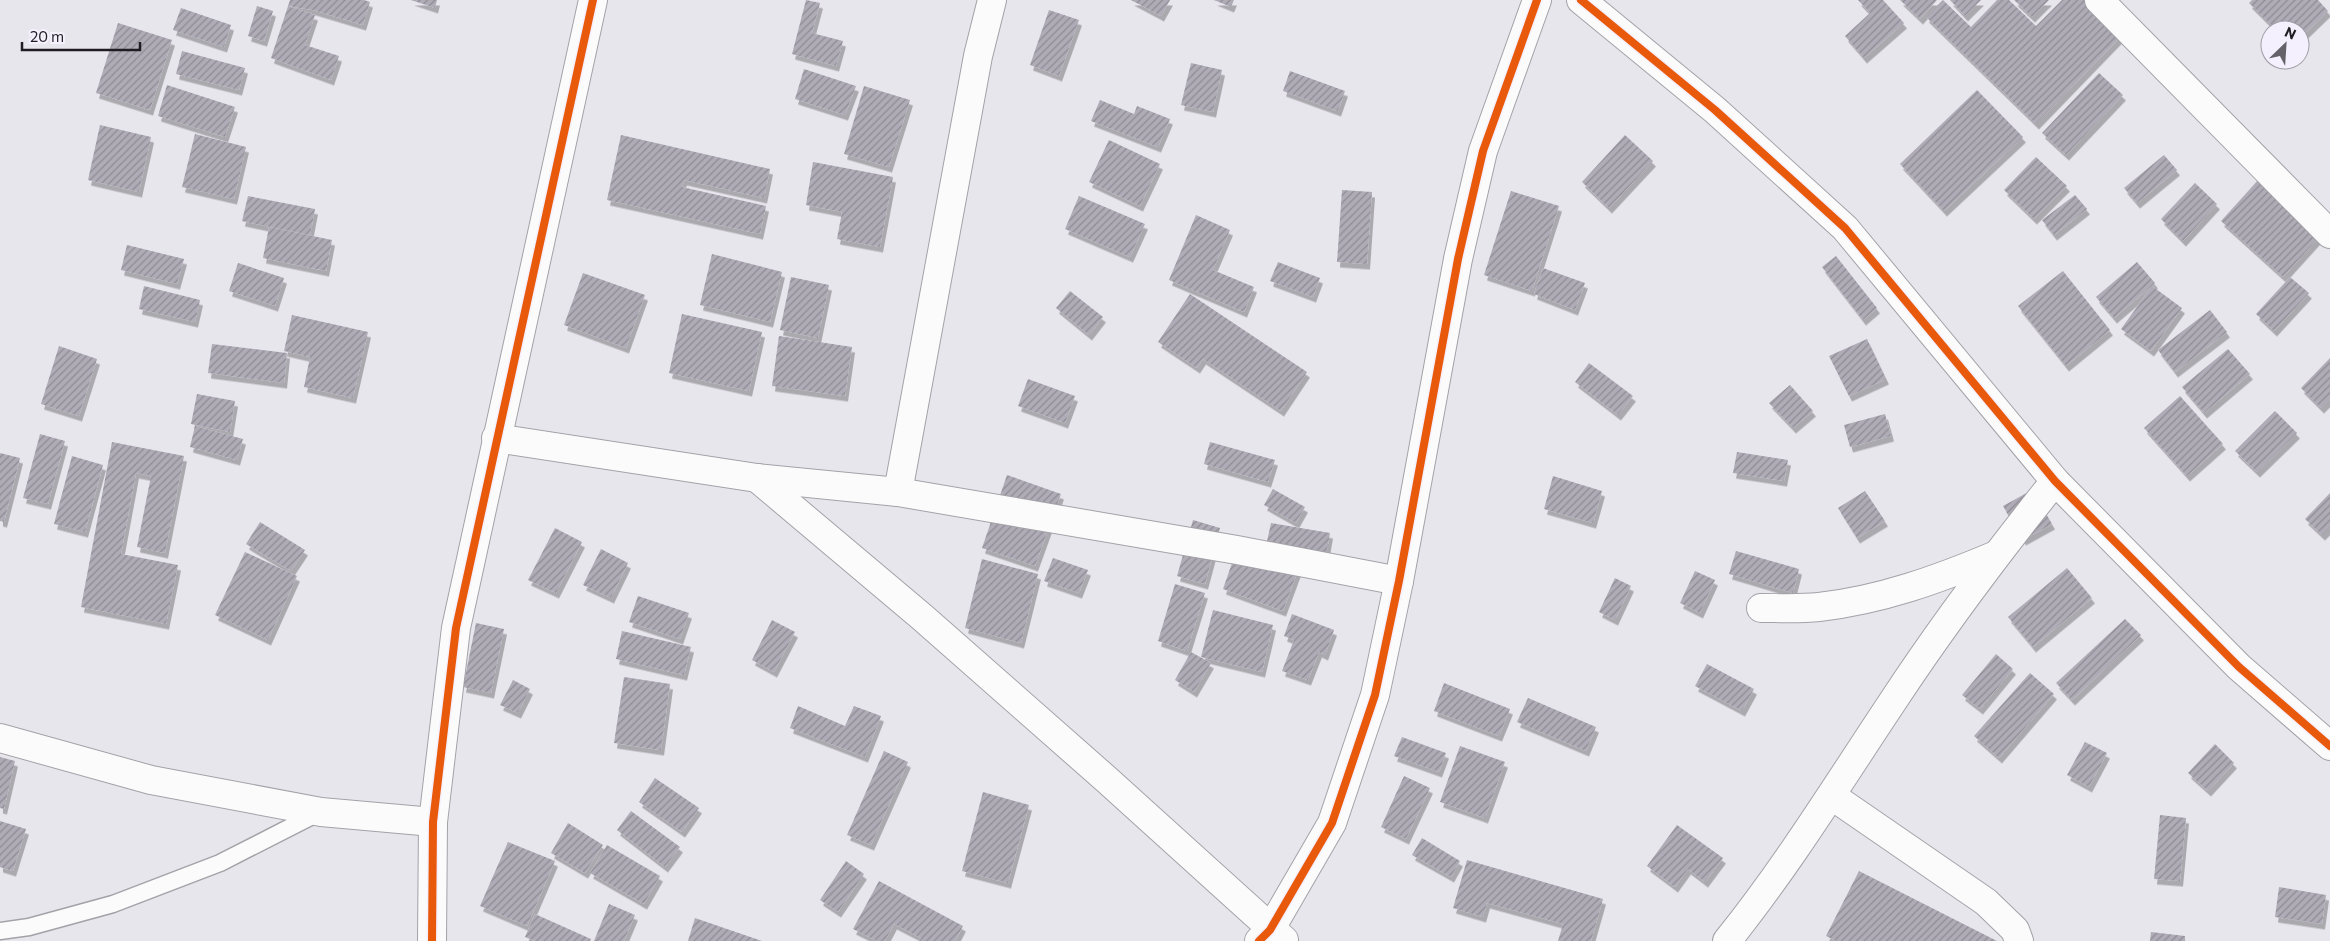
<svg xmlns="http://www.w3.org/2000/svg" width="2330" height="941" font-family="Commissioner,sans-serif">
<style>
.building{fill:url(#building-hatch);filter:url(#shadow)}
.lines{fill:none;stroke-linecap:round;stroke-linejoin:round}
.lane-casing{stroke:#a3a2a7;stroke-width:19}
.street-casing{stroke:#a3a2a7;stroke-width:30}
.lane{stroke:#fcfbfc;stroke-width:16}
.street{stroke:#fcfbfc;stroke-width:28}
.cycleway-casing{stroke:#f5f0fd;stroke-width:11}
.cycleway{stroke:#e8590c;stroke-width:8}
</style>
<defs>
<pattern id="building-hatch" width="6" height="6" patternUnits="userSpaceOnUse" patternTransform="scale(1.25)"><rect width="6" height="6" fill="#afacb7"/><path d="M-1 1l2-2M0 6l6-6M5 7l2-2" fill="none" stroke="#8e8b94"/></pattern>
<filter id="shadow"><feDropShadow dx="3" dy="5.5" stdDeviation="0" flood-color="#0004"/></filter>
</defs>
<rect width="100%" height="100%" fill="#e8e6ed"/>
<g class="building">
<polygon points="290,0 364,0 370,2 363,25 313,10 288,6 315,15 305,45 339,56 331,80 271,58"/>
<polygon points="411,0 437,0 435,8"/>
<polygon points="806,0 820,3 812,33 843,41 836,66 792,54"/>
<polygon points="1131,0 1170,0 1161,16"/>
<polygon points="1214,0 1234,0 1231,7"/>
<polygon points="1858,0 1883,0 1904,23 1864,58 1845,36 1870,13"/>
<polygon points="1900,0 1937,0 1920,19"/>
<polygon points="1943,0 1971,27 1997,0 2009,0 2036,26 2062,0 2090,0 2124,33 2036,124 1926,17"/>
<polygon points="1950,0 1981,0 1965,16"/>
<polygon points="2014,0 2049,0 2032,17"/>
<polygon points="2252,0 2318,0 2328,11 2300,38 2300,30 2276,30 2249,3"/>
<polygon points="257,6 273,11 264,41 248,36"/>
<polygon points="181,8 231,25 224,47 173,30"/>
<polygon points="1049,10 1079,20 1059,76 1030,65"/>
<polygon points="118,23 172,40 150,110 96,93"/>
<polygon points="182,51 245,68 239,90 176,74"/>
<polygon points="1191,63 1222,70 1213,112 1181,105"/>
<polygon points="804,69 856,86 845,115 795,99"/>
<polygon points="1290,71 1345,91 1338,111 1283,91"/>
<polygon points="2099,73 2123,95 2066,155 2042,133"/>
<polygon points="167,85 235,107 225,137 158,116"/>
<polygon points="864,86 910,100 889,167 844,154"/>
<polygon points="1977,90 2023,137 1944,211 1900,164"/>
<polygon points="1100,100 1134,114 1137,106 1170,119 1158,147 1091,121"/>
<polygon points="100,125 151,137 139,192 88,180"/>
<polygon points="195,134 246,147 234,199 182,187"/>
<polygon points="621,135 770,169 764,198 684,180 682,187 766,206 760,234 607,200"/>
<polygon points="1625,135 1653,161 1609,208 1582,182"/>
<polygon points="1109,140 1160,164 1140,206 1089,182"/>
<polygon points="2164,155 2177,170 2137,203 2124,188"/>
<polygon points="2036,157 2067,186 2034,219 2004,190"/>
<polygon points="813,162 893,177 880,247 837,239 842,212 806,205"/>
<polygon points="2260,178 2322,234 2283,277 2221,221"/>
<polygon points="2195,183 2217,204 2183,241 2161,219"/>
<polygon points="1342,190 1372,192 1367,264 1337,262"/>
<polygon points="1511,191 1559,206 1532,291 1484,275"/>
<polygon points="2075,195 2087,209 2054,235 2042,220"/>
<polygon points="248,196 315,209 310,235 242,221"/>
<polygon points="1079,196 1145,224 1130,257 1065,229"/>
<polygon points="1196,215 1230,230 1213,270 1254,287 1244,312 1169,280"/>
<polygon points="269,227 332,240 326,271 263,258"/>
<polygon points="127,245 184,259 177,284 121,270"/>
<polygon points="712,254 782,272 770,322 700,305"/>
<polygon points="1836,256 1877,308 1863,320 1822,267"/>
<polygon points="1278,262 1320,278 1313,297 1270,281"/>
<polygon points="2137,262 2155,283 2114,318 2096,297"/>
<polygon points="238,263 284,278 275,306 229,291"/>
<polygon points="1543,268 1585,283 1575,310 1534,294"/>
<polygon points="2063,271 2110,330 2066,366 2018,306"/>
<polygon points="583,273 645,295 626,348 564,325"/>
<polygon points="791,277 829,285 818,338 780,330"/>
<polygon points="2290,277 2309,293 2274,331 2256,314"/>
<polygon points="144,286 200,300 195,322 139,309"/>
<polygon points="2152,286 2182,308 2151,351 2121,329"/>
<polygon points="1070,291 1103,317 1089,335 1056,308"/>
<polygon points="1190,294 1307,372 1281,411 1203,359 1197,368 1158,342"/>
<polygon points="2210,310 2227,332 2175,372 2158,350"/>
<polygon points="682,314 762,332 749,391 669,373"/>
<polygon points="292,315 368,332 353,398 304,387 310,357 284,351"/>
<polygon points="779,336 852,347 845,396 772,386"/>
<polygon points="1867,339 1886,379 1849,396 1829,356"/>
<polygon points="212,344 287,353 284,383 208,373"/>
<polygon points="59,346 97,359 79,416 41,404"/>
<polygon points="2228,349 2250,374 2204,413 2182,387"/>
<polygon points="2330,358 2330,399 2321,408 2301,388"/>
<polygon points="1589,363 1633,396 1618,415 1575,382"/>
<polygon points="1028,379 1075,396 1065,423 1018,406"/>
<polygon points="1790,385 1813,411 1793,428 1769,403"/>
<polygon points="197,394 235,401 230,432 191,424"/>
<polygon points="2180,396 2223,444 2187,476 2144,428"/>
<polygon points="2275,411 2297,433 2257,472 2235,451"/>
<polygon points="1885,414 1891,436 1850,447 1844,425"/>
<polygon points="195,426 243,439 237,460 190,447"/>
<polygon points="40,434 65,441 48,504 23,498"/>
<polygon points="112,442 184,456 165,553 137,547 151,476 136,473 121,554 178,565 166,624 81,607"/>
<polygon points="1210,442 1275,460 1268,482 1204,464"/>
<polygon points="1737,452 1788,460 1784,481 1733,473"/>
<polygon points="0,453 20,458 4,522 0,521"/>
<polygon points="72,456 103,465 85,532 54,524"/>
<polygon points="1007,475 1061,494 1035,566 982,548"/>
<polygon points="1553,476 1602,491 1593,523 1544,509"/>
<polygon points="1273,489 1305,507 1296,523 1264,505"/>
<polygon points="2032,490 2052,524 2023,540 2003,506"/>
<polygon points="1865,491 1885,521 1857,538 1838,508"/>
<polygon points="2330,493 2330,527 2322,535 2305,519"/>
<polygon points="1193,520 1220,528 1205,584 1177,576"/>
<polygon points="260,522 305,550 291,571 246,544"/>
<polygon points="1271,523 1330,533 1326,556 1266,546"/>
<polygon points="555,528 582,542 556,593 528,580"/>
<polygon points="1239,543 1300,565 1283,611 1223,589"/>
<polygon points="601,549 628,563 611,598 583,585"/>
<polygon points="1736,551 1799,569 1793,593 1729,574"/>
<polygon points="245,552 297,576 268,640 215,615"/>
<polygon points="1053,558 1088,570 1079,593 1044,581"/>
<polygon points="982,559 1038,574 1021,643 965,628"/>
<polygon points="2067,568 2092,598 2033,647 2008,617"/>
<polygon points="1695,571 1715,580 1700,613 1680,603"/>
<polygon points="1615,578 1631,586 1615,620 1599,612"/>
<polygon points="1175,584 1205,593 1187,651 1158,641"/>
<polygon points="638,596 689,613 680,639 629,622"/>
<polygon points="1213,610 1273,625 1262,672 1201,657"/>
<polygon points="1292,614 1334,630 1325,655 1319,652 1308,680 1282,671 1294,640 1284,636"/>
<polygon points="2125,619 2141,635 2072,700 2056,683"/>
<polygon points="772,620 795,632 774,672 752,660"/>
<polygon points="476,623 504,629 491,693 463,687"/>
<polygon points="622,631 691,647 684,675 616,659"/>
<polygon points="1191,652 1211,663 1194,692 1175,680"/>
<polygon points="1996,654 2013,669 1980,709 1962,695"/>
<polygon points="1707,664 1754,689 1742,711 1695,686"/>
<polygon points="2030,673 2054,694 1999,758 1974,736"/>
<polygon points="624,677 670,684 661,750 614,743"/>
<polygon points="513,680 530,689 518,713 500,705"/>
<polygon points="1444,683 1510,709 1499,736 1434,711"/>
<polygon points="1528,698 1596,727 1586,751 1517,722"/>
<polygon points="798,706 845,726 854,706 881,716 865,757 790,728"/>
<polygon points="1402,737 1446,753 1439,772 1394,756"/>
<polygon points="2085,742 2107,753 2089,787 2067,775"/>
<polygon points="2215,744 2234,763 2208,791 2188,773"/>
<polygon points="1460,746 1505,762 1485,818 1440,802"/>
<polygon points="884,751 908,762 871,845 847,835"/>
<polygon points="0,757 15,761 4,809 0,808"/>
<polygon points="1404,776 1430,788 1406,839 1381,827"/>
<polygon points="655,778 699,808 682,832 639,802"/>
<polygon points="983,792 1029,805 1008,883 962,871"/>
<polygon points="631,811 680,847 665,867 617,830"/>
<polygon points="2160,815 2186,818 2180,881 2154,879"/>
<polygon points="0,821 26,829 13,871 0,867"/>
<polygon points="568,823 603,845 585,873 551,853"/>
<polygon points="1677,825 1723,858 1705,882 1688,869 1675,887 1647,866"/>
<polygon points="1422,838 1460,861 1451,877 1412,855"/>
<polygon points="508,842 555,861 527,926 480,906"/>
<polygon points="607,845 660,876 644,904 590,873"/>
<polygon points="1467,860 1603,899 1591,941 1558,941 1563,924 1487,903 1483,917 1453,908"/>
<polygon points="846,861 864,874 838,912 820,900"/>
<polygon points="1859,871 1997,941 1836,941 1826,936"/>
<polygon points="879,881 963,926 955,941 919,941 921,938 894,924 885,941 877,941 853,929"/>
<polygon points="2279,887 2326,895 2322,924 2275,917"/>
<polygon points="609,904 635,915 624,941 594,941"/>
<polygon points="535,914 591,939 590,941 535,941 525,937"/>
<polygon points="695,918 762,941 688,941"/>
<polygon points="2151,932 2185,936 2185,941 2150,941"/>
</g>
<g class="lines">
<defs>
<polyline id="lane" points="0,931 29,927 113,904 220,863 320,812"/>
<g id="street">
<polyline points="1581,0 1715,110 1845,228 2055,481 2239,667 2330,746"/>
<polyline points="2099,0 2330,234"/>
<polyline points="496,438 757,478 898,492 1237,550 1399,581"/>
<polyline points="757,478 922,617 1106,779 1284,940"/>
<polyline points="898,492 978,56 992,0"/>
<path d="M1761,608c19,0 39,1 58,-1 62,-7 120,-28 177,-52"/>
<polyline points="0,738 151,780 321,812 433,822"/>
<polyline points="1832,796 1986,902 2015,930 2019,941"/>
<polyline points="432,941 433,822 456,628 593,0"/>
<polyline points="1259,941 1270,930 1332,823 1375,695 1399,581 1458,259 1483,151 1537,0"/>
<path d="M1727,941c61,-76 112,-159 166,-240 50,-76 105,-149 162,-220"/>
</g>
</defs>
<use href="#lane" class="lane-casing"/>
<use href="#street" class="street-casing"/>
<use href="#lane" class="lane"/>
<use href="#street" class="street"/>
<defs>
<g id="cycleway">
<polyline points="1581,0 1715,110 1845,228 2055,481 2239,667 2330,746"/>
<polyline points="432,941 433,822 456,628 593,0"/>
<polyline points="1259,941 1270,930 1332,823 1375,695 1399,581 1458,259 1483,151 1537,0"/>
</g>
</defs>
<use href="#cycleway" class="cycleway-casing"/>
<use href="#cycleway" class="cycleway"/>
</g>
<g transform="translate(2285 45) rotate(25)"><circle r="24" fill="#f5f0fd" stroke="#9f9ca5"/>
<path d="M0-4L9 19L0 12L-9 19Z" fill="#656369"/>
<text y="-8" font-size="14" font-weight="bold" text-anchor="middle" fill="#1f1d22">N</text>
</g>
<path d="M22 42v8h118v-8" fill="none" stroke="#1f1d22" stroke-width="2.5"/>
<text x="30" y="42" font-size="15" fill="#1f1d22" stroke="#f5f0fd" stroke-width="4" paint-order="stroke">20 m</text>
</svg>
